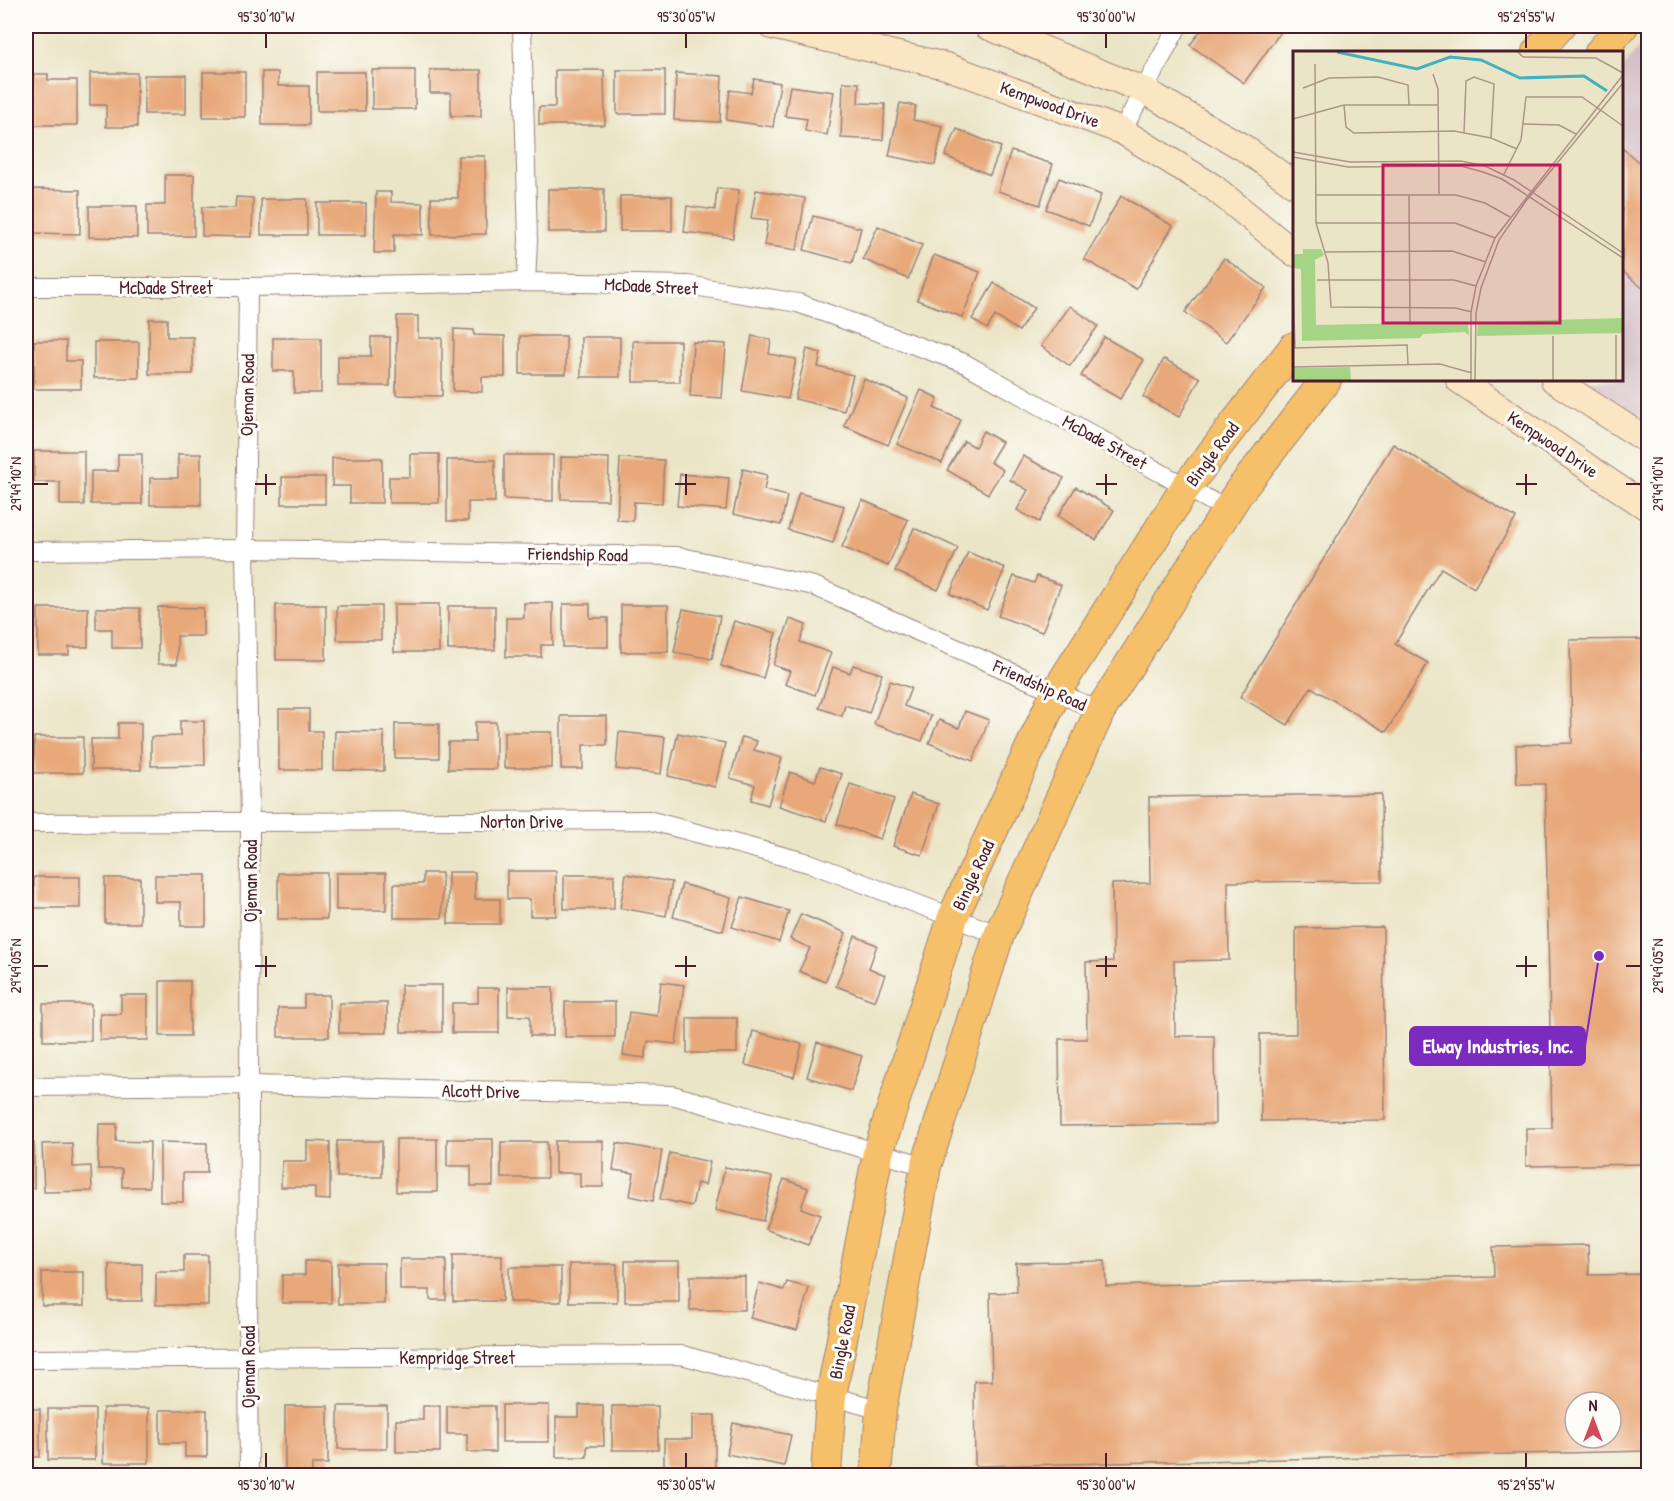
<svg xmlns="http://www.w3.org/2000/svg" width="1674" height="1501" font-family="'Patrick Hand',sans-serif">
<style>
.industrial{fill:#d2bec4}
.green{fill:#a5d584;stroke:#787a58;stroke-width:1.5}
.building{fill:#e8a879;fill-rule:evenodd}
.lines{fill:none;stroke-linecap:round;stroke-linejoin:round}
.minor-casing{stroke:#9a8279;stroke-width:20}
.secondary-casing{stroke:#9a8279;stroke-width:28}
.primary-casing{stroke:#9a8279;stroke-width:32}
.minor{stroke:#fff;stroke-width:18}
.secondary{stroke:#fbe6c4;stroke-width:26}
.primary{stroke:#f6c06b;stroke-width:30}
.ticks{fill:none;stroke:#4a1f2b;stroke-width:2}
.labels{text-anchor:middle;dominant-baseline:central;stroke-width:6;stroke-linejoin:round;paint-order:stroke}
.street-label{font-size:18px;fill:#4a1f2b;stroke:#fdfcf7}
.inset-river{fill:none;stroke:#42b1bd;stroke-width:3}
.inset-road{fill:none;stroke:#ab9689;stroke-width:1.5}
.view{fill:#c2185b;fill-opacity:0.15;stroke:#c2185b;stroke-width:3}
.inset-edge{fill:none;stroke:#4a1f2b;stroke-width:3}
.leader{fill:none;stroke:#7b2cbf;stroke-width:2}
.callout-dot{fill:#7b2cbf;stroke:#fdfcf7;stroke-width:2}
.callout{fill:#7b2cbf;stroke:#7b2cbf;stroke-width:2}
.callout-label{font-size:20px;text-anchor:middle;font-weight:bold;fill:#fff}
.neatline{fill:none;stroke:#4a1f2b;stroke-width:2}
.ticks-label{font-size:15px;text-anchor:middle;fill:#4a1f2b}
</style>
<rect width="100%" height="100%" fill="#fdfcf7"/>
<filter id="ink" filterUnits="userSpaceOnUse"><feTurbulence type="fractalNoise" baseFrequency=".0167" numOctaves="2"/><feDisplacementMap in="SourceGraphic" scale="12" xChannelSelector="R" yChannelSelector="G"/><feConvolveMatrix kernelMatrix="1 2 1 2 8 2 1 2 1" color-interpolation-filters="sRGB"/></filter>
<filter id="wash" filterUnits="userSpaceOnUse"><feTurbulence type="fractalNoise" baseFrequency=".008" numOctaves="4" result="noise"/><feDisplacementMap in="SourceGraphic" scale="24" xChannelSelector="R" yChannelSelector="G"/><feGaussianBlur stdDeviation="1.35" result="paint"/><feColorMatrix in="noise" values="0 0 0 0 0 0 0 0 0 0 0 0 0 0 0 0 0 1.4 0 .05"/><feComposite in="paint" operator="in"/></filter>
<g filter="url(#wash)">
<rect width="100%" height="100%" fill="#ebe5c7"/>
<polygon class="industrial" points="1648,36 1648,423 1582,380 1622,380 1622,69"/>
<polygon class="green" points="1648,1470 1648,1476 1422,1475"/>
<g id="blocks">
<g class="building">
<polygon points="1204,26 1285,26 1244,83 1190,45"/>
<rect x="372" y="70" width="43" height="39"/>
<polygon points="430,70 481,70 481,116 451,116 451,93 430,93"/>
<polygon points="555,70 604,70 605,125 539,125 539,107 555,107"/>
<rect x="617" y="70" width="48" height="44"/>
<rect x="203" y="72" width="42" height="45"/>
<polygon points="262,72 278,72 278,86 309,86 309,125 262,125"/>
<rect x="317" y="72" width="48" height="39"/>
<polygon points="90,73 137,73 137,127 106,127 106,105 90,105"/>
<polygon points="676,73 722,76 720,122 674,120"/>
<polygon points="34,74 48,74 48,80 77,80 77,125 34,125"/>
<rect x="144" y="75" width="42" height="39"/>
<polygon points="754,79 780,83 773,127 726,120 730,90 751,93"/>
<polygon points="843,82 859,83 858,103 885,104 883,140 841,138"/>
<polygon points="790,86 834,92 827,135 805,131 807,119 785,116"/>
<polygon points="900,103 916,106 913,120 943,126 935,165 889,156"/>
<polygon points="957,129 1001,147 990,175 945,156"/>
<polygon points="1622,148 1648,170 1648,286 1645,290 1622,271"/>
<polygon points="1011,151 1053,164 1040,205 998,191"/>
<polygon points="458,156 485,156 486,234 432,235 431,198 458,198"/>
<polygon points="165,175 194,175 194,236 147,236 147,205 165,205"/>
<polygon points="1059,178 1101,195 1089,226 1046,209"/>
<polygon points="717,188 739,190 733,238 684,232 687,206 715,210"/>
<polygon points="32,189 80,190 80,234 31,233"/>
<rect x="548" y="189" width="56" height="43"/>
<polygon points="756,190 805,198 797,250 764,245 768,220 751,218"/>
<polygon points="376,192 391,192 391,202 423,203 423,235 394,234 394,253 374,253"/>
<rect x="620" y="196" width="52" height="35"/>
<polygon points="1121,196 1173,226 1136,289 1084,259"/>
<polygon points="236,197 253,198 252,237 202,236 202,207 235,208"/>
<rect x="261" y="199" width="46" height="36"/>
<rect x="317" y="203" width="49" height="32"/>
<polygon points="89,206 137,206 137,238 89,237"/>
<polygon points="813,216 861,228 852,263 804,250"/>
<polygon points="878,226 922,245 908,279 863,259"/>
<polygon points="934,255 980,272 962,317 917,300"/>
<polygon points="1224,258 1266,288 1226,342 1185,312"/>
<polygon points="994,283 1034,308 1019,331 995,316 987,329 972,319"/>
<polygon points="1070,306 1098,326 1070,366 1041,346"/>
<polygon points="397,316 418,316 418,338 442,338 442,396 396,395"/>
<polygon points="149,319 167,319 167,337 193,337 193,374 149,374"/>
<polygon points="454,329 474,330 474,335 505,336 505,377 482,377 482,392 453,391"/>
<rect x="520" y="336" width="46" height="38"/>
<polygon points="752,336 771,340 769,354 796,359 788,399 742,391"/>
<polygon points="371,337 390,337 390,386 338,386 338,356 371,356"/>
<rect x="581" y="337" width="39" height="40"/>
<polygon points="1104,337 1144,360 1120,399 1081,376"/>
<polygon points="273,338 321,338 321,393 294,393 294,371 273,371"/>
<polygon points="34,341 66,341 66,361 81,361 81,389 34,389"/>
<rect x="633" y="341" width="47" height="41"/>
<rect x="94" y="342" width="45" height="36"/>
<polygon points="693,342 726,344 722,398 690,396"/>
<polygon points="807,349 821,353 818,367 853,375 844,411 795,399"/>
<polygon points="1164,359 1200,378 1179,417 1143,397"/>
<polygon points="864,379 908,398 888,445 844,426"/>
<polygon points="921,390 938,398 934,408 961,420 942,463 897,444"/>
<polygon points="983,431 1002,442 990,462 1003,470 988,494 947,470 964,441 975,447"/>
<polygon points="1393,444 1516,518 1474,588 1441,568 1395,644 1428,663 1386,732 1311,687 1288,725 1240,697"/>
<polygon points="34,451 84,451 84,505 60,505 60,482 34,482"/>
<polygon points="118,454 142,454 142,504 91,504 91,471 118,471"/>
<polygon points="178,454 201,454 201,505 150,505 150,478 178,478"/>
<polygon points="410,454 439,454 439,503 389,503 389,477 410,477"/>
<polygon points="504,455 553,455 553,501 504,499"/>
<polygon points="1023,456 1064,478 1039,522 1017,510 1028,490 1010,480"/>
<polygon points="561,457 609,458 608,500 561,499"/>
<polygon points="332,458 382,458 382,503 350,503 350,486 332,486"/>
<polygon points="620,458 664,460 662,503 634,502 633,521 617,520"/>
<polygon points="447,460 495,460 495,502 468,502 468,521 447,521"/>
<polygon points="743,469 767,475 764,490 787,496 781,525 733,514"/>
<polygon points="680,474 729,478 726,510 677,506"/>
<rect x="282" y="477" width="43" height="27"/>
<polygon points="1076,487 1114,510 1096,540 1058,516"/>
<polygon points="799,493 844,506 833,543 788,530"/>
<polygon points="862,500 908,520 888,566 842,547"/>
<polygon points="914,528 958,548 938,590 895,571"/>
<polygon points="968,552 1005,568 987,610 950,594"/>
<polygon points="1014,576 1034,583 1037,576 1061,585 1042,632 998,616"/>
<polygon points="524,603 553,603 553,645 541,645 541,657 506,657 506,618 524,618"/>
<rect x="394" y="604" width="45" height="48"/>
<polygon points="563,604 590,604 590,618 608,618 608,647 563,647"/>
<rect x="276" y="605" width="50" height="55"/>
<rect x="621" y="605" width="47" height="47"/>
<rect x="337" y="606" width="44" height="34"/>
<rect x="448" y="606" width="47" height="44"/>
<polygon points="158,607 203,608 203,636 177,636 177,664 158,664"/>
<rect x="26" y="608" width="4" height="44"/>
<polygon points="38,608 88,608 88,647 69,647 69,655 38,655"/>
<polygon points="96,608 140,608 140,648 112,648 112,629 96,629"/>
<polygon points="683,609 720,616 712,659 674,652"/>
<polygon points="790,619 806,625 800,642 831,653 815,695 785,684 790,671 773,665"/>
<polygon points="734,621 776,633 763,678 721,666"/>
<polygon points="1648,639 1648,1164 1526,1166 1526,1128 1552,1128 1545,784 1517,784 1516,745 1572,743 1570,640"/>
<polygon points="853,665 882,674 869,713 845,705 842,716 819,708 833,667 850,673"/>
<polygon points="890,681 911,688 904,706 931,716 922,741 874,724"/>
<polygon points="279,709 309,709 309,731 322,731 322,770 279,770"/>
<polygon points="965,711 989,720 973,761 929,743 939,720 959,728"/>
<polygon points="561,716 607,716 607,745 583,745 583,769 561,769"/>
<polygon points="180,721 204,721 205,765 151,766 151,737 180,736"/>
<polygon points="475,722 496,722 496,769 448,769 448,742 475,742"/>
<polygon points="118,723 141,723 141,770 91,770 91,739 118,739"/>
<rect x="395" y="724" width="44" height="34"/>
<polygon points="335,731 384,732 384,771 334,770"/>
<rect x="504" y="732" width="48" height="36"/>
<polygon points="619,732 665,737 661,774 616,769"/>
<polygon points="678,733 725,743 715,787 668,776"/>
<rect x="34" y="737" width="49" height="36"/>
<polygon points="742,737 757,741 754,750 782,758 768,805 751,800 755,785 730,778"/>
<polygon points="820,767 842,774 826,821 779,806 790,772 815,781"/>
<polygon points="850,784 894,799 880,839 837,824"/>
<polygon points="911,794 939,804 922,855 893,846"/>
<polygon points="1381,794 1382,881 1228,882 1229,960 1174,961 1175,1036 1214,1036 1215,1124 1060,1126 1059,1039 1087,1039 1086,962 1113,961 1112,884 1150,883 1149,797"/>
<polygon points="507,871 556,871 556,916 530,916 530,899 507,899"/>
<polygon points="448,872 475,872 475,899 500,899 500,924 448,924"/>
<rect x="278" y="873" width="49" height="46"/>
<rect x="336" y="873" width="50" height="37"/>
<polygon points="423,873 442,873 442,918 394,918 394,884 423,884"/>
<polygon points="626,874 672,882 666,916 620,908"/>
<polygon points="155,875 206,875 206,926 181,926 181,902 155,902"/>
<rect x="564" y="875" width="50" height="34"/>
<rect x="34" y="877" width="46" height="31"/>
<rect x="105" y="878" width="35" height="45"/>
<polygon points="682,884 731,898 723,931 673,917"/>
<polygon points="742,897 789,911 779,942 732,927"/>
<polygon points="801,914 846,933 825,982 799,971 810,948 790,939"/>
<polygon points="1383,927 1385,1120 1261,1121 1260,1034 1296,1034 1296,928"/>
<polygon points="855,936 877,945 869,968 885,975 875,1001 836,986"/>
<rect x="160" y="981" width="30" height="55"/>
<polygon points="661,982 684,985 676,1044 648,1041 645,1058 623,1055 629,1012 657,1016"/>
<rect x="401" y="985" width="41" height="47"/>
<polygon points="508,987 553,987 553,1036 530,1036 530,1016 508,1016"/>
<polygon points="478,988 499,988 499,1033 452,1033 452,1003 478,1003"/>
<rect x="26" y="990" width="7" height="50"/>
<polygon points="121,995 148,995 148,1040 100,1040 100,1014 121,1014"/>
<polygon points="304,995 329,995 329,1037 278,1037 278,1008 304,1008"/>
<rect x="565" y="1002" width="50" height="35"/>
<rect x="339" y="1003" width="48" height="30"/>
<rect x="43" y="1004" width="48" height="37"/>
<rect x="687" y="1018" width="50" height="35"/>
<polygon points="753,1031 802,1044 794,1077 745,1065"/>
<polygon points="817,1042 862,1056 851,1091 807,1077"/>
<polygon points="99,1124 117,1124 116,1141 150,1142 149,1187 122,1187 122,1169 98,1169"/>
<rect x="396" y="1139" width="41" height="53"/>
<polygon points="447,1139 493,1139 493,1186 471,1186 471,1166 447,1166"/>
<polygon points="307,1141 330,1142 330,1200 315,1199 315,1187 281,1187 282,1161 307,1161"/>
<rect x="337" y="1141" width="45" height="36"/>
<polygon points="555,1141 603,1141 603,1187 580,1187 580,1173 555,1173"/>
<polygon points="160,1142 207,1143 207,1173 183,1173 183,1202 160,1202"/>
<rect x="501" y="1142" width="46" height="36"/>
<rect x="26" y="1143" width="8" height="45"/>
<polygon points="72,1143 73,1167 91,1166 92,1191 44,1192 42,1144"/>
<polygon points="617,1143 662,1151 653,1201 630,1196 634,1173 613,1170"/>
<polygon points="670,1153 710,1162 705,1185 697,1183 692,1206 660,1199"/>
<polygon points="725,1167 772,1177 763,1221 715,1210"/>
<polygon points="784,1179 808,1188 801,1208 820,1215 808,1245 765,1229"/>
<path d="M1588,1245l1,30 59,-1v177l-673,15 -1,-85h18l-2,-88 27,-1 -1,-29 89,-2 1,25 388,-9 -1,-30zM1575,1402h36v36h-36z"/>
<polygon points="184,1255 208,1255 208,1305 156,1305 156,1272 184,1272"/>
<rect x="453" y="1255" width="49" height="46"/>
<polygon points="400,1259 446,1259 446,1300 430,1300 430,1290 400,1290"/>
<polygon points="305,1261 331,1261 331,1303 282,1303 282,1275 305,1275"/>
<rect x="625" y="1261" width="54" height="41"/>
<rect x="338" y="1263" width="46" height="41"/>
<rect x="109" y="1264" width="33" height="37"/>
<rect x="569" y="1264" width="48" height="38"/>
<rect x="509" y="1267" width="52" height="35"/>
<rect x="26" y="1269" width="4" height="37"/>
<rect x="42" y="1272" width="42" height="34"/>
<rect x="690" y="1276" width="55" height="34"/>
<polygon points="787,1282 809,1288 797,1330 750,1318 759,1283 784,1290"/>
<rect x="502" y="1405" width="47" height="37"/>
<polygon points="579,1405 603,1405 604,1446 587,1446 587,1457 556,1457 556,1417 579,1417"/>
<polygon points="285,1406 328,1406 328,1464 312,1464 312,1476 285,1476"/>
<rect x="338" y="1406" width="49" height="43"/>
<polygon points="423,1406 440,1406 440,1452 396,1452 396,1420 423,1420"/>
<polygon points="447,1406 495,1406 495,1452 467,1452 467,1434 447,1434"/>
<rect x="612" y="1406" width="46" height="44"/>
<rect x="103" y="1408" width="46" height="55"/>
<rect x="26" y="1409" width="14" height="48"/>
<rect x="48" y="1409" width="47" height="51"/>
<polygon points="160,1410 207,1410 207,1457 185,1457 185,1443 160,1443"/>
<polygon points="692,1415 715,1415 715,1468 664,1468 664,1439 692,1439"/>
<polygon points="733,1423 791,1435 784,1466 727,1454"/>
</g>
</g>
</g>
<g filter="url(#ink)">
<use href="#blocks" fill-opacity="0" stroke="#9a8279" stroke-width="1.5"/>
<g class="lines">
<defs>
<g id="minor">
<polyline points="522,26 528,240 526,282"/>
<polyline points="1122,131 1178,26"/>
<polyline points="26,287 248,287 526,282 688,285 798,303 964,363 1227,510"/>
<polyline points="248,287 245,549 250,823 248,1358 249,1476"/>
<polyline points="26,551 245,549 677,556 814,586 1100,711"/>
<polyline points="26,823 648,820 812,864 999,935"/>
<polyline points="26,1087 250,1085 672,1095 926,1166"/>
<polyline points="26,1359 682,1355 881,1410"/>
</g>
<g id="secondary">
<polyline points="772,26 946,66 1122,131 1213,187 1294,253"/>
<polyline points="987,26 1145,91 1244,148 1294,184"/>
<polyline points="1459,380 1648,508"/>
<polyline points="1554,380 1648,441"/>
</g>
<g id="primary">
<polyline points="1537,52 1560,26"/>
<polyline points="1600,52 1623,26"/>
<polyline points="826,1476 831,1396 878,1153 953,917 1056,692 1186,487 1294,347"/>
<polyline points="876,1476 881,1410 926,1166 999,935 1100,711 1238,493 1326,380"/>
</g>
</defs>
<use href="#minor" class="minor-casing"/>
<use href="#secondary" class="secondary-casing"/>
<use href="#primary" class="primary-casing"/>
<use href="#minor" class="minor"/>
<use href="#secondary" class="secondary"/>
<use href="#primary" class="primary"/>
</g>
</g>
<path class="ticks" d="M266,33v15M686,33v15M1106,33v15M1526,33v15M266,474v21M686,474v21M1106,474v21M1526,474v21M33,484h15M255,484h21M675,484h21M1096,484h21M1516,484h21M1626,484h15M266,956v21M686,956v21M1106,956v21M1526,956v21M33,966h15M255,966h21M675,966h21M1096,966h21M1516,966h21M1626,966h15M266,1453v15M686,1453v15M1106,1453v15M1526,1453v15"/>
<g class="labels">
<g class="street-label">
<text transform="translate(1050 104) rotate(20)">Kempwood Drive</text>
<text transform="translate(651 286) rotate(3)">McDade Street</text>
<text x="166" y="287">McDade Street</text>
<text transform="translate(247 395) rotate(-89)">Ojeman Road</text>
<text transform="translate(1105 442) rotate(29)">McDade Street</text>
<text transform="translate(1553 444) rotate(34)">Kempwood Drive</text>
<text transform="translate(1212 454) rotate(-53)">Bingle Road</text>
<text transform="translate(578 554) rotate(1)">Friendship Road</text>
<text transform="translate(1040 685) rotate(24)">Friendship Road</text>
<text x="522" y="821">Norton Drive</text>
<text transform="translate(973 875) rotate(-65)">Bingle Road</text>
<text transform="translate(250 881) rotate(-90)">Ojeman Road</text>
<text transform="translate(481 1091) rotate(1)">Alcott Drive</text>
<text transform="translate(842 1342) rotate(-79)">Bingle Road</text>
<text x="457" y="1357">Kempridge Street</text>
<text transform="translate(248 1367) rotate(-90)">Ojeman Road</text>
</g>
</g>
<g transform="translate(1293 51)">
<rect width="330" height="330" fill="#ebe5c7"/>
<path d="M10,198h18l3,6 -9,5 1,65 152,-3 1,14 -4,-4 -42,2 -3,4 -118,3 -1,-72 -8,-1v-14h10zM330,267v15l-146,3 1,-14zM57,316l1,13h-58v-12z" fill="#a5d584"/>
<path class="inset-river" d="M44,1l80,17 33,-12 31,3 39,18 64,-2 23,15"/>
<path class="inset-road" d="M225,1l5,5 73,1 27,15M22,13l1,159 12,40 3,44 124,1 17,4M140,23l5,15 1,105M10,37l26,-10 49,-1 30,8 1,20M51,54l2,22 8,6 100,-2 37,7 26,11M0,68l51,-14h94M230,73l36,1 17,9M171,82l2,-52 8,-4 20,7 -3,54M0,101l57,10 111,-1 24,5 29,14 109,73M0,106l55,10 113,-1 22,6 19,7 121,79M211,123l17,-34 5,-43h56l41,29M23,144h140l29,8 25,14M116,145l1,127M23,172h139l40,15M31,201l128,-1 34,11M24,229h137l22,6M0,230l2,67M323,284v45M260,285v44M0,297l114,-3 1,19M0,316l147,-3 32,9M178,329v-68l5,-26 19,-48 128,-163M182,329l1,-67 5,-25 18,-48 27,-39 97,-118"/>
<path class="view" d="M90,114h177v158h-177z"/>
<rect width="330" height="330" class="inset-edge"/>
</g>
<path class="leader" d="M1599 956L1585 1046"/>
<circle class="callout-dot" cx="1599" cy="956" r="6"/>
<rect class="callout" x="1410" y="1027" width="175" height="38" rx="6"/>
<g class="callout-label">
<text x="1498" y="1053">Elway Industries, Inc.</text>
</g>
<rect width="1674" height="1501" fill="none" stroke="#fdfcf7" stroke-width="66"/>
<g transform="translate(1593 1420)"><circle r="28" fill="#fdfcf7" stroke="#b5a4a5" stroke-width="1.5"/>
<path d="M0-4.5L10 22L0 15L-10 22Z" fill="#d1495b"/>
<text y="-9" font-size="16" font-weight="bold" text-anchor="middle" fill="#4a1f2b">N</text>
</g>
<rect x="33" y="33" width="1608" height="1435" class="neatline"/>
<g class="ticks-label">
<text x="266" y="22">95°30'10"W</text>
<text x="686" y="22">95°30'05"W</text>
<text x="1106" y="22">95°30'00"W</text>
<text x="1526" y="22">95°29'55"W</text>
<text transform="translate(16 484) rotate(-90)" y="5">29°49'10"N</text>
<text transform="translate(1658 484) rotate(-90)" y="5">29°49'10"N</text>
<text transform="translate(16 966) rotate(-90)" y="5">29°49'05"N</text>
<text transform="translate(1658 966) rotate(-90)" y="5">29°49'05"N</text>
<text x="266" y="1490">95°30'10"W</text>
<text x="686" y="1490">95°30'05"W</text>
<text x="1106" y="1490">95°30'00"W</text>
<text x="1526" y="1490">95°29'55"W</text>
</g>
</svg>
